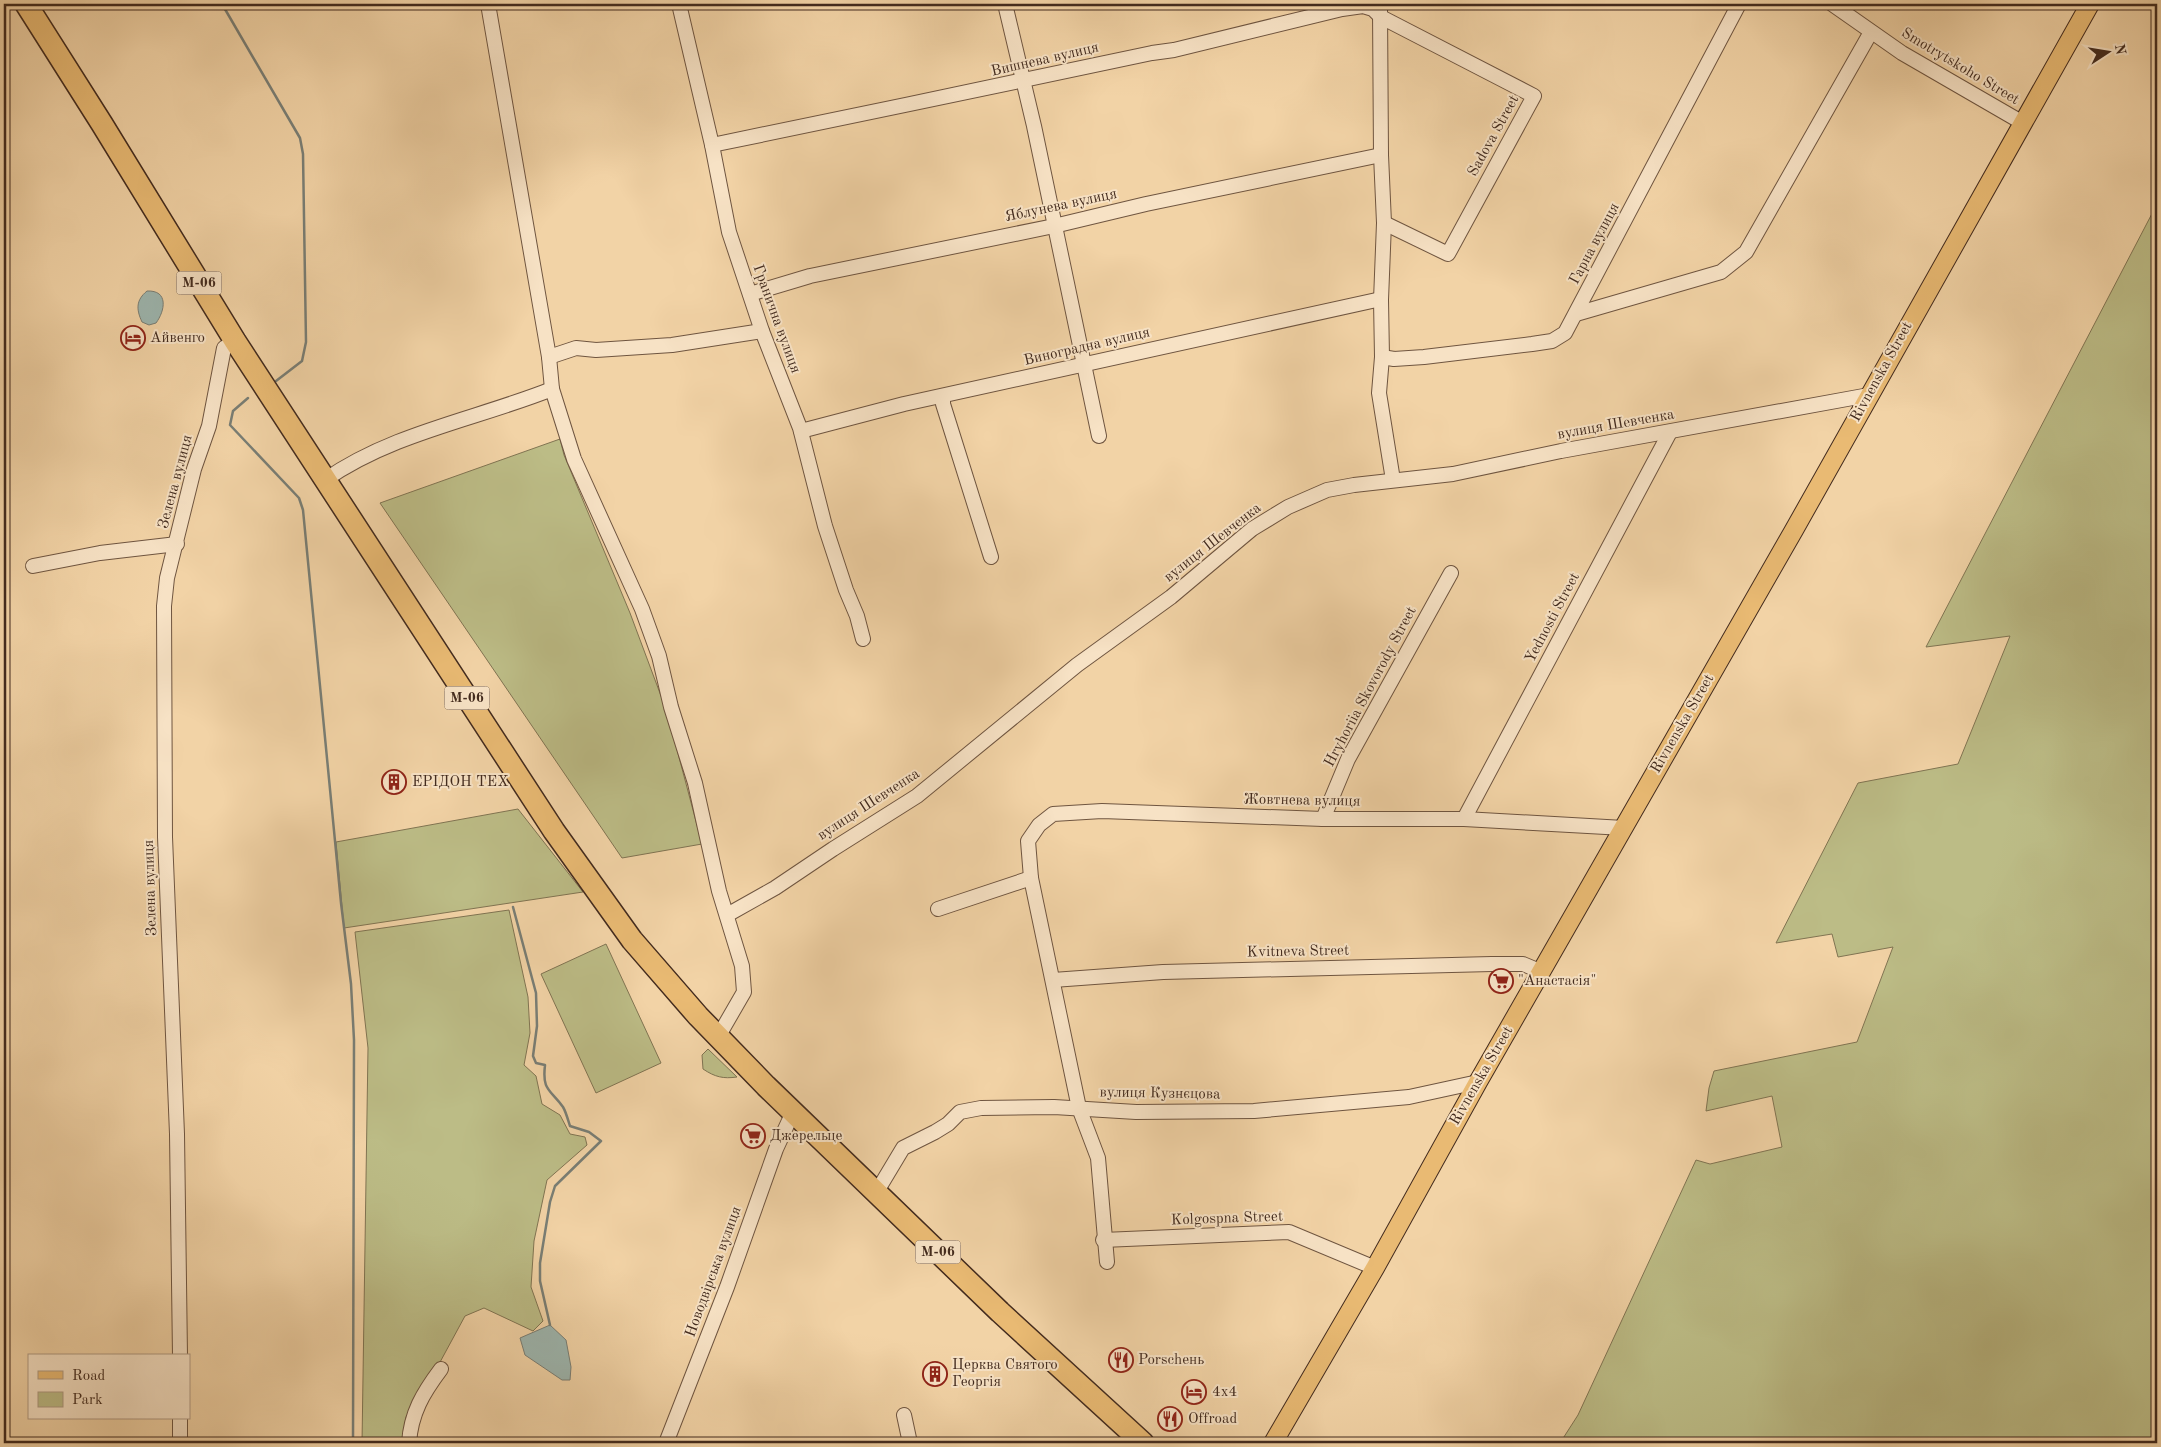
<svg xmlns="http://www.w3.org/2000/svg" width="2161" height="1447" font-family="'Old Standard TT',serif">
<style>
.green{fill:#bcbc86;stroke:#807452}
.water{fill:#9db6af;stroke:#797e75}
.lines{fill:none;stroke-linecap:round;stroke-linejoin:round}
.stream{stroke:#797e75;stroke-width:2.5}
.minor-casing{stroke:#6f5540;stroke-width:16}
.major-casing{stroke:#432b1e;stroke-width:20}
.highway-casing{stroke:#432b1e;stroke-width:24}
.minor{stroke:#f7e2c5;stroke-width:14}
.major{stroke:#e9ba73;stroke-width:18}
.highway{stroke:#e9ba73;stroke-width:21}
.labels{text-anchor:middle;dominant-baseline:central;stroke-width:4;stroke-linejoin:round;paint-order:stroke}
.shield{fill:#f7e2c5;stroke:#796250;stroke-width:1}
.shield-label{font-size:14px;font-weight:bold;fill:#432b1e}
.street-label{font-size:15px;fill:#432b1e;stroke:#f7e2c5}
.poi-label{font-size:15px;fill:#432b1e;stroke:#f7e2c5;text-anchor:start}
</style>
<rect width="100%" height="100%" fill="#f2d3a6"/>
<filter id="stains"><feTurbulence type="fractalNoise" baseFrequency=".004" numOctaves="4"/><feColorMatrix values="0 0 0 0 .2 0 0 0 0 .09 0 0 0 0 .02 0 0 0 .5 -.17"/></filter>
<radialGradient id="worn" r=".72"><stop offset=".6" stop-color="#630" stop-opacity="0"/><stop offset="1" stop-color="#630" stop-opacity=".3"/></radialGradient>
<g class="green">
<polygon points="2157,204 2157,1443 1560,1443 1578,1415 1696,1160 1710,1164 1782,1147 1772,1096 1706,1111 1709,1088 1714,1071 1857,1042 1893,947 1838,957 1832,934 1776,943 1858,783 1958,764 2010,636 1926,647"/>
<polygon points="560,439 564,455 630,613 667,712 702,844 622,858 380,503"/>
<polygon points="518,809 583,892 344,928 336,842"/>
<polygon points="509,910 528,997 530,1033 524,1065 536,1076 542,1104 560,1115 570,1134 585,1137 587,1145 547,1180 534,1241 531,1287 543,1321 533,1331 484,1308 465,1316 439,1364 406,1417 403,1443 362,1443 368,1048 355,932"/>
<polygon points="606,944 661,1063 596,1093 541,974"/>
<path d="M708,1049l29,28c-14,2 -22,0 -34,-8l-1,-14z"/>
</g>
<g class="water">
<path d="M147,291c22,-1 18,20 9,32l-7,2 -7,-3c-6,-13 -6,-22 5,-31z"/>
<polygon points="550,1325 566,1340 571,1367 570,1380 562,1380 525,1355 520,1338"/>
</g>
<g class="lines">
<g class="stream">
<polyline points="222,4 300,138 303,154 306,342 302,361 276,381"/>
<polyline points="248,398 233,411 230,425 299,498 303,510 341,903 351,984 354,1040 353,1443"/>
<path d="M513,907l23,86 1,33 -4,30 3,7 9,2c-3,26 5,24 18,42 3,5 5,13 7,19l19,6 12,9 -46,45 -5,16 -10,61v18l10,44"/>
</g>
<defs>
<g id="minor">
<polyline points="488,4 549,357 552,389 574,459 642,609 659,656 671,707 695,783 719,891 742,966 744,992 718,1037"/>
<polyline points="679,4 712,145 729,232 762,331 800,428 825,526 846,590 857,616 863,639"/>
<polyline points="1005,4 1034,126 1099,436"/>
<polyline points="1832,4 1902,53 2023,123"/>
<polyline points="1380,9 1381,155 1384,223 1381,300 1382,357 1379,393 1393,480"/>
<path d="M712,145c147,-30 293,-61 440,-92l22,-3 168,-41 21,-3 10,3 8,8 153,79 -86,158 -64,-31"/>
<polyline points="750,294 810,276 1054,226 1146,204 1381,155"/>
<polyline points="1576,314 1721,272 1746,252 1871,32"/>
<polyline points="549,357 576,348 596,350 672,345 762,331"/>
<polyline points="1382,357 1394,359 1424,357 1532,344 1552,341 1565,333 1739,4"/>
<polyline points="943,396 943,404 991,557"/>
<polyline points="801,431 904,404 1381,299"/>
<path d="M325,480c67,-47 152,-61 227,-91"/>
<polyline points="33,566 100,553 177,544"/>
<polyline points="1323,819 1348,759 1451,573"/>
<polyline points="1464,819 1670,432"/>
<polyline points="938,909 1031,878"/>
<polyline points="727,915 775,888 833,849 917,796 1077,665 1171,597 1252,529 1288,507 1327,490 1354,485 1453,474 1561,451 1869,395"/>
<polyline points="1053,980 1163,972 1492,964 1523,964 1542,972"/>
<polyline points="876,1193 903,1148 935,1132 948,1124 960,1112 981,1108 1054,1107 1136,1112 1254,1111 1409,1097 1478,1082"/>
<polyline points="1103,1240 1289,1232 1375,1268"/>
<polyline points="1107,1262 1098,1158 1079,1108 1031,878 1028,841 1039,825 1053,814 1102,811 1323,819 1464,819 1624,828"/>
<polyline points="180,1356 177,1134 165,837 164,606 167,578 194,469 209,426 224,348 235,341"/>
<polyline points="904,1415 910,1443"/>
<polyline points="180,1418 180,1443"/>
<path d="M409,1443c2,-30 14,-50 32,-74"/>
<polyline points="666,1443 727,1287 776,1149 793,1112"/>
</g>
<polyline id="major" points="1273,1443 1375,1268 1478,1082 1794,530 2090,4"/>
<polyline id="highway" points="26,4 102,124 235,341 554,831 632,940 698,1016 766,1086 1000,1312 1143,1443"/>
</defs>
<use href="#minor" class="minor-casing"/>
<use href="#major" class="major-casing"/>
<use href="#highway" class="highway-casing"/>
<use href="#minor" class="minor"/>
<use href="#major" class="major"/>
<use href="#highway" class="highway"/>
</g>
<defs>
<symbol id="hotel-ring" viewBox="-11 -11 22 22"><circle r="9.5" fill="#f7e2c5" stroke="#8f2418" stroke-width="1.5"/><path d="M-6-4.5h1.5V1H6V5H4.5V3h-9V5H-6ZM-4 0a1.8 1.8 0 1 1 3.6 0ZM.5 0V-2.5h3Q6-2.5 6 0Z" fill="#8f2418"/></symbol>
<symbol id="building-ring" viewBox="-11 -11 22 22"><circle r="9.5" fill="#f7e2c5" stroke="#8f2418" stroke-width="1.5"/><path d="M-4-6H4V6H1V3H-1V6H-4ZM-2.5-4.3h1.7v1.8h-1.7ZM.8-4.3h1.7v1.8H.8ZM-2.5-1h1.7V.8h-1.7ZM.8-1h1.7V.8H.8Z" fill="#8f2418"/></symbol>
<symbol id="supermarket-ring" viewBox="-11 -11 22 22"><circle r="9.5" fill="#f7e2c5" stroke="#8f2418" stroke-width="1.5"/><path d="M-6-5.5h2.5l.6 2H6L4.5 2H-2.5L-4.4-4H-6ZM-1.5 3.2a1.3 1.3 0 1 0 .1 0ZM3 3.2a1.3 1.3 0 1 0 .1 0Z" fill="#8f2418"/></symbol>
<symbol id="restaurant-ring" viewBox="-11 -11 22 22"><circle r="9.5" fill="#f7e2c5" stroke="#8f2418" stroke-width="1.5"/><path d="M-5-6h1v4h1v-4h1v4h1v-4h1v5L-1.5 .5V6h-2V.5L-5-1ZM5-6V6H3V1.5H1.5Q1.5-4 5-6Z" fill="#8f2418"/></symbol>
</defs>
<g fill-rule="evenodd">
<use href="#hotel-ring" x="119" y="324" width="28" height="28"/>
<use href="#building-ring" x="380" y="768" width="28" height="28"/>
<use href="#supermarket-ring" x="1487" y="967" width="28" height="28"/>
<use href="#supermarket-ring" x="739" y="1122" width="28" height="28"/>
<use href="#restaurant-ring" x="1107" y="1346" width="28" height="28"/>
<use href="#building-ring" x="921" y="1360" width="28" height="28"/>
<use href="#hotel-ring" x="1180" y="1378" width="28" height="28"/>
<use href="#restaurant-ring" x="1156" y="1405" width="28" height="28"/>
</g>
<g class="labels">
<g class="shield">
<rect x="176.5" y="271.5" width="45" height="23" rx="4"/>
<rect x="444.5" y="686.5" width="45" height="23" rx="4"/>
<rect x="915.5" y="1240.5" width="45" height="23" rx="4"/>
</g>
<g class="shield-label">
<text x="199" y="283">М-06</text>
<text x="467" y="698">М-06</text>
<text x="938" y="1252">М-06</text>
</g>
<g class="street-label">
<text transform="translate(1045 60) rotate(-13)">Вишнева вулиця</text>
<text transform="translate(1960 67) rotate(31)">Smotrytskoho Street</text>
<text transform="translate(1494 136) rotate(-61)">Sadova Street</text>
<text transform="translate(1061 206) rotate(-12)">Яблунева вулиця</text>
<text transform="translate(1595 244) rotate(-62)">Гарна вулиця</text>
<text transform="translate(776 319) rotate(70)">Гранична вулиця</text>
<text transform="translate(1087 347) rotate(-13)">Виноградна вулиця</text>
<text transform="translate(1882 372) rotate(-61)">Rivnenska Street</text>
<text transform="translate(1616 425) rotate(-10)">вулиця Шевченка</text>
<text transform="translate(176 482) rotate(-75)">Зелена вулиця</text>
<text transform="translate(1213 543) rotate(-38)">вулиця Шевченка</text>
<text transform="translate(1553 618) rotate(-62)">Yednosti Street</text>
<text transform="translate(1371 687) rotate(-62)">Hryhoriia Skovorody Street</text>
<text transform="translate(1683 724) rotate(-60)">Rivnenska Street</text>
<text transform="translate(1302 801) rotate(1)">Жовтнева вулиця</text>
<text transform="translate(869 805) rotate(-33)">вулиця Шевченка</text>
<text transform="translate(151 888) rotate(-92)">Зелена вулиця</text>
<text transform="translate(1298 952) rotate(-1)">Kvitneva Street</text>
<text transform="translate(1482 1076) rotate(-60)">Rivnenska Street</text>
<text transform="translate(1160 1094) rotate(1)">вулиця Кузнєцова</text>
<text transform="translate(1227 1219) rotate(-2)">Kolgospna Street</text>
<text transform="translate(714 1272) rotate(-70)">Новодвірська вулиця</text>
</g>
<g class="poi-label">
<text x="150" y="338">Айвенго</text>
<text x="412" y="782">ЕРІДОН ТЕХ</text>
<text x="1518" y="981">"Анастасія"</text>
<text x="770" y="1136">Джерельце</text>
<text x="1138" y="1360">Porscheнь</text>
<text x="952" y="1365">Церква Святого<tspan x="952" dy="17">Георгія</tspan></text>
<text x="1212" y="1392">4x4</text>
<text x="1188" y="1419">Offroad</text>
</g>
</g>
<rect width="2161" height="1447" fill="none" stroke="#f2d3a6" stroke-width="20"/>
<rect x="5" y="5" width="2151" height="1437" fill="none" stroke="#432b1e" stroke-width="2.5"/>
<rect x="10" y="10" width="2141" height="1427" fill="none" stroke="#432b1e"/>
<rect x="28" y="1354" width="162" height="65" fill="#f7e2c5" stroke="#af9982"/>
<rect x="38" y="1371" width="25" height="8" fill="#e9ba73" stroke="#af9982"/>
<text x="72" y="1380" font-size="15" fill="#432b1e">Road</text>
<rect x="38" y="1392" width="25" height="15" fill="#bcbc86" stroke="#af9982"/>
<text x="72" y="1404" font-size="15" fill="#432b1e">Park</text>
<g transform="translate(2108 52) rotate(78)" stroke="#f7e2c5" stroke-width="4" paint-order="stroke">
<path d="M0-4L9 19L0 12L-9 19Z" fill="#432b1e"/>
<text y="-8" font-size="14" font-weight="bold" text-anchor="middle" fill="#432b1e">N</text>
</g>
<rect width="100%" height="100%" filter="url(#stains)"/>
<rect width="100%" height="100%" fill="url(#worn)"/>
</svg>
